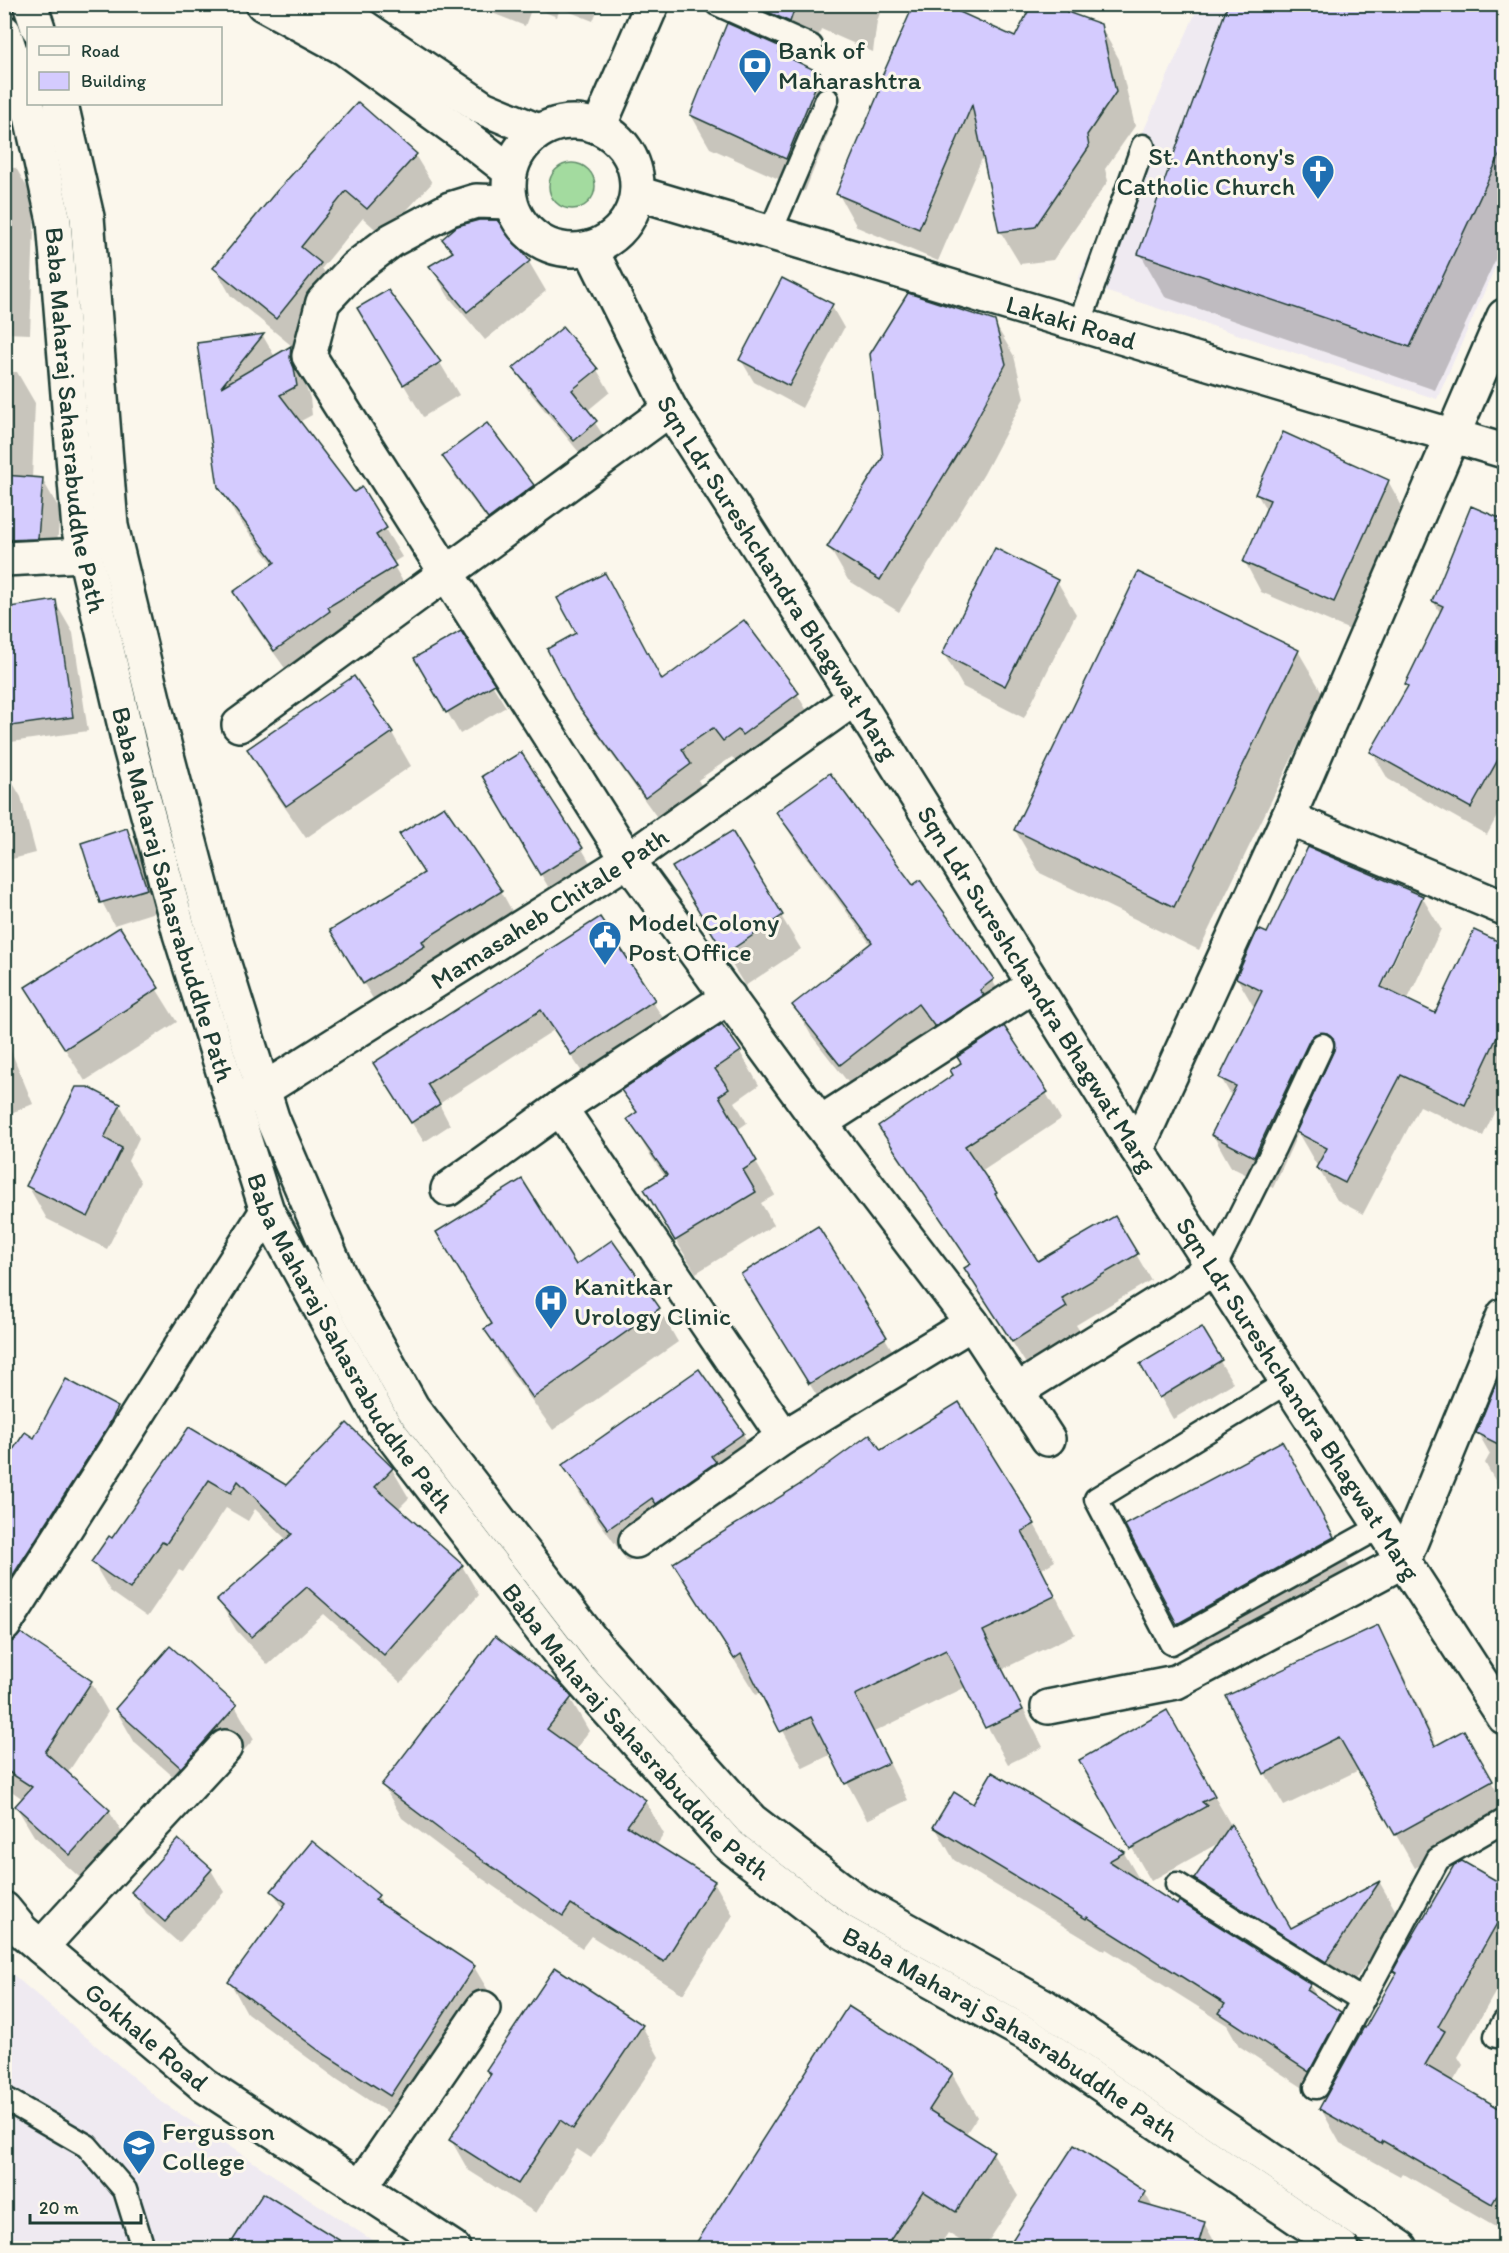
<svg xmlns="http://www.w3.org/2000/svg" width="1509" height="2253" font-family="Itim,sans-serif">
<style>
.built{fill:#efeaf1}
.green{fill:#a3db9f;stroke:#618c6a;stroke-width:1.5}
.shadow{fill:#0003;fill-rule:evenodd}
.building{fill:#d4cbfe;stroke:#1f3d34;stroke-width:1.5}
.lines{fill:none;stroke-linecap:round;stroke-linejoin:round}
.service-casing{stroke:#1f3d34;stroke-width:27}
.minor-casing{stroke:#1f3d34;stroke-width:38}
.tertiary-casing{stroke:#1f3d34;stroke-width:38}
.secondary-casing{stroke:#1f3d34;stroke-width:38}
.service{stroke:#fbf7ec;stroke-width:22}
.minor{stroke:#fbf7ec;stroke-width:33}
.tertiary{stroke:#fbf7ec;stroke-width:33}
.secondary{stroke:#fbf7ec;stroke-width:33}
.labels{text-anchor:middle;dominant-baseline:central;stroke-width:6;stroke-linejoin:round;paint-order:stroke}
.poi-label{font-size:26px;fill:#1f3d34;stroke:#fbf7ec;text-anchor:start}
.street-label{font-size:26px;fill:#1f3d34;stroke:#fbf7ec}
</style>
<rect width="100%" height="100%" fill="#fbf7ec"/>
<filter id="ink" filterUnits="userSpaceOnUse"><feTurbulence type="fractalNoise" baseFrequency=".0167" numOctaves="2"/><feDisplacementMap in="SourceGraphic" scale="12" xChannelSelector="R" yChannelSelector="G"/><feConvolveMatrix kernelMatrix="1 2 1 2 8 2 1 2 1" color-interpolation-filters="sRGB"/></filter>
<g filter="url(#ink)">
<g class="built">
<polygon points="1199,5 1504,5 1504,247 1437,399 1077,282"/>
<polygon points="4,1967 162,2102 384,2248 5,2248"/>
</g>
<circle class="green" cx="572" cy="186" r="23"/>
<g class="shadow">
<polygon points="469,4 600,4 593,21 560,8 557,17 532,7 525,26"/>
<polygon points="738,4 880,4 882,8 877,21 873,52 821,29 811,58 760,35"/>
<polygon points="1021,4 1069,4 1076,17 1100,25 1119,59 1135,126 1105,169 1108,181 1053,260 1020,264 1000,231 984,154 938,261 857,227 838,193 1016,38 1032,9"/>
<polygon points="1229,4 1504,4 1504,241 1435,390 1165,297 1140,253"/>
<polygon points="780,48 785,58 820,74 839,107 805,191 710,148 691,115"/>
<polygon points="415,155 432,183 383,236 363,218 322,268 336,292 292,346 231,296 215,268 277,195"/>
<polygon points="4,167 16,168 35,201 30,334 4,333"/>
<polygon points="444,239 529,262 546,291 485,340 448,296 431,266 452,254"/>
<polygon points="387,292 440,363 459,395 423,417 378,341"/>
<polygon points="831,305 844,328 802,408 754,382 741,360"/>
<polygon points="994,322 1014,356 1024,398 984,474 899,612 848,580 829,547"/>
<polygon points="563,329 597,370 610,392 587,411 609,444 587,462 528,390 515,368"/>
<polygon points="263,336 275,357 291,348 307,376 306,388 310,398 312,415 299,422 353,494 361,489 402,557 392,563 411,595 292,678 251,621 235,593 274,565 236,516 220,486 199,345"/>
<polygon points="4,372 17,372 35,403 32,479 42,479 60,510 55,569 12,573 7,579 4,578"/>
<polygon points="487,425 533,486 546,508 502,540 456,478 444,456"/>
<polygon points="1388,481 1404,510 1350,630 1261,592 1245,562 1267,511 1257,494"/>
<polygon points="1472,508 1504,522 1504,803 1487,835 1388,779 1372,752 1408,687 1407,684 1441,614 1433,601"/>
<polygon points="605,575 663,682 797,694 815,724 741,770 732,757 698,780 707,795 664,827 594,730 576,699 578,634"/>
<polygon points="1057,581 1076,614 1024,718 963,687 944,654"/>
<polygon points="55,602 73,633 88,731 4,743 4,609"/>
<polygon points="460,633 506,707 460,734 416,658"/>
<polygon points="1298,651 1323,694 1199,950 1040,873 1015,830"/>
<polygon points="354,678 392,733 411,766 306,838 268,783 249,750"/>
<polygon points="4,768 21,797 36,853 4,861"/>
<polygon points="484,777 582,849 601,881 560,907"/>
<polygon points="778,813 913,887 919,882 992,980 1010,1010 858,1095 811,1035 794,1005 871,945 796,843"/>
<polygon points="126,830 139,852 158,911 114,925 102,902"/>
<polygon points="731,833 801,949 745,986 693,901"/>
<polygon points="401,835 501,891 517,920 381,1012 349,959 424,874"/>
<path d="M1422,897l19,32 -34,72 29,14 39,-83 29,14v146l-21,44 -63,-30 -57,108 -26,-14 -19,-32 1,-2 -3,-2 -18,-31 -25,55 -42,-21 -18,-32 19,-38 -11,-19 34,-69 -18,-31 31,-43zM1413,915h3l-37,79 -3,-1z"/>
<polygon points="599,919 665,1021 584,1075 554,1030 439,1104 450,1125 424,1142 387,1084"/>
<polygon points="119,929 177,1022 85,1081 27,988"/>
<polygon points="722,1026 740,1052 759,1085 735,1102 747,1123 737,1130 775,1195 761,1203 774,1225 696,1273 665,1223 666,1178 648,1152 629,1119 637,1114 623,1091"/>
<polygon points="4,1034 33,1104 4,1116"/>
<polygon points="1046,1093 1061,1119 981,1172 1038,1263 1115,1218 1151,1280 1076,1325 1081,1333 1028,1367 966,1269 972,1265 895,1153 880,1127"/>
<polygon points="120,1105 139,1138 128,1161 141,1182 107,1249 47,1219 28,1186"/>
<polygon points="818,1228 905,1371 830,1417 762,1307"/>
<polygon points="611,1242 659,1309 678,1342 553,1430 505,1363 486,1330"/>
<polygon points="1201,1330 1233,1383 1173,1419 1142,1365"/>
<polygon points="1504,1367 1504,1496 1485,1463 1490,1454 1478,1433"/>
<polygon points="698,1371 743,1434 762,1467 730,1489 734,1496 676,1536 672,1530 628,1562 583,1499 564,1466"/>
<polygon points="117,1408 134,1438 123,1459 5,1645 91,1682 108,1712 67,1774 109,1811 127,1841 87,1884 34,1836 16,1806 23,1799 4,1786 4,1466 35,1440"/>
<polygon points="347,1425 392,1469 409,1498 398,1509 462,1566 479,1595 401,1683 324,1614 268,1665 236,1630 219,1601 287,1540 255,1509 248,1521 226,1508 183,1572 179,1570 147,1617 110,1591 93,1562 113,1540 190,1429 287,1487"/>
<polygon points="881,1452 1034,1524 1055,1561 1042,1569 1075,1634 1003,1669 1043,1747 1008,1764 966,1687 874,1732 908,1800 867,1820 832,1754 803,1768 762,1691 756,1695 675,1564"/>
<polygon points="1306,1486 1357,1581 1203,1667 1127,1525"/>
<polygon points="1377,1627 1396,1660 1437,1746 1463,1732 1504,1804 1504,1818 1415,1868 1359,1770 1284,1806 1265,1773"/>
<polygon points="570,1698 589,1731 575,1750 645,1801 664,1834 656,1846 714,1882 733,1915 683,1994 591,1936 582,1948 480,1877 402,1818 383,1785"/>
<polygon points="235,1706 254,1739 200,1800 135,1743 116,1710"/>
<polygon points="1166,1712 1291,1930 1380,1883 1398,1915 1346,1994 1215,1912 1196,1879 1222,1841 1151,1881 1081,1760"/>
<polygon points="993,1774 1124,1853 1142,1884 1310,1985 1318,1999 1340,2013 1357,2043 1397,1974 1395,1971 1462,1862 1504,1887 1504,1977 1458,2057 1463,2065 1453,2082 1504,2112 1504,2232 1402,2173 1400,2176 1340,2143 1321,2109 1325,2102 1239,2046 1227,2025 1106,1949 1105,1951 954,1860 935,1827 974,1806"/>
<polygon points="211,1870 224,1892 179,1943 146,1914 133,1892"/>
<polygon points="273,1892 378,1896 385,1909 474,1967 492,1997 408,2126 338,2080 247,2013 230,1982 284,1909"/>
<polygon points="849,2008 952,2074 977,2117 965,2135 993,2153 1018,2196 984,2248 972,2248 948,2233 938,2248 695,2248"/>
<polygon points="642,2026 659,2057 591,2158 577,2149 536,2213 468,2170 451,2140 491,2077 487,2070"/>
<polygon points="1074,2148 1145,2193 1162,2224 1204,2223 1218,2248 1155,2248 1155,2246 1154,2248 1008,2248"/>
<polygon points="264,2195 349,2248 230,2248"/>
<polygon points="1262,2244 1277,2248 1261,2248"/>
</g>
<g class="building">
<polygon points="751,4 796,4 790,22"/>
<polygon points="914,4 942,4 1015,37 1032,4 1067,4 1067,12 1101,24 1116,92 1087,135 1089,147 1035,227 999,232 972,105 919,229 836,194 879,92 876,90"/>
<polygon points="1228,4 1504,4 1504,146 1410,347 1138,254"/>
<polygon points="727,23 781,47 779,53 821,73 786,159 690,115"/>
<polygon points="358,102 417,154 367,209 346,191 301,247 321,263 276,319 213,268 275,193"/>
<polygon points="479,220 497,220 530,261 467,312 429,266 453,252 442,239 457,226"/>
<polygon points="782,278 833,304 789,386 739,360"/>
<polygon points="388,290 441,362 403,385 357,308"/>
<polygon points="908,293 995,321 1006,364 965,441 880,580 827,547 883,457 870,354"/>
<polygon points="563,327 598,369 572,390 597,421 574,441 513,368"/>
<polygon points="264,334 221,387 291,346 290,358 294,368 297,386 280,395 354,492 362,487 387,528 376,535 396,566 328,607 330,611 274,651 233,592 275,562 218,487 197,343"/>
<polygon points="487,423 534,485 488,519 442,456"/>
<polygon points="1283,432 1389,480 1334,602 1243,562 1270,500 1255,494"/>
<polygon points="4,475 43,478 38,539 4,540"/>
<polygon points="1471,506 1504,520 1504,749 1471,808 1370,752 1408,686 1405,684 1443,606 1432,601"/>
<polygon points="995,548 1058,580 1005,686 942,654"/>
<polygon points="1138,572 1299,650 1174,907 1014,830"/>
<polygon points="605,573 662,680 744,620 799,693 742,735 738,730 723,741 713,728 682,749 691,764 645,798 574,700 547,649 576,633 557,598"/>
<polygon points="56,600 73,717 4,727 4,608"/>
<polygon points="461,631 495,684 446,713 414,658"/>
<polygon points="354,676 393,732 286,806 247,749"/>
<polygon points="521,752 583,848 540,875 482,776"/>
<polygon points="830,773 913,885 920,880 994,979 980,990 984,995 935,1027 918,1004 840,1065 792,1005 872,942 776,812"/>
<polygon points="444,806 502,891 422,941 425,946 363,984 330,930 424,873 399,834"/>
<polygon points="127,828 147,889 100,903 81,843"/>
<polygon points="732,831 783,915 725,954 672,867"/>
<polygon points="1308,847 1423,896 1381,987 1435,1013 1474,930 1504,944 1504,1022 1465,1105 1401,1075 1345,1183 1316,1168 1327,1148 1296,1132 1334,1050 1333,1038 1327,1033 1315,1034 1310,1039 1254,1157 1211,1135 1236,1086 1219,1078 1262,991 1236,978 1258,929 1267,933"/>
<polygon points="600,917 655,1000 571,1055 541,1010 427,1084 440,1104 411,1123 373,1063"/>
<polygon points="120,927 159,988 65,1049 25,987"/>
<polygon points="722,1024 741,1051 715,1069 729,1089 719,1096 757,1161 743,1170 756,1192 675,1241 644,1189 667,1175 627,1119 637,1112 621,1090"/>
<polygon points="1004,1026 1048,1092 965,1146 997,1193 995,1194 1038,1261 1115,1216 1138,1254 1062,1298 1067,1307 1012,1342 964,1268 971,1264 878,1126 953,1075 950,1070 961,1063 957,1057"/>
<polygon points="76,1087 88,1087 121,1104 104,1138 122,1148 88,1217 26,1186"/>
<polygon points="522,1179 576,1265 612,1240 660,1308 533,1398 484,1329 492,1324 436,1232"/>
<polygon points="818,1226 887,1337 809,1384 741,1274"/>
<polygon points="1202,1327 1222,1360 1159,1398 1140,1364"/>
<polygon points="1504,1363 1504,1447 1476,1433"/>
<polygon points="699,1369 744,1433 711,1456 716,1462 656,1504 652,1498 608,1529 562,1465"/>
<polygon points="66,1379 118,1407 107,1428 4,1589 4,1463 25,1432 34,1438"/>
<polygon points="959,1402 1035,1524 1022,1531 1055,1596 983,1631 1023,1710 985,1728 946,1650 855,1695 889,1763 845,1784 811,1717 780,1732 741,1654 734,1659 673,1563 801,1484 870,1434 881,1450"/>
<polygon points="347,1423 393,1468 375,1487 463,1565 384,1655 307,1587 251,1637 217,1600 292,1534 238,1481 231,1493 209,1480 166,1544 162,1542 130,1589 91,1562 109,1536 112,1538 189,1427 286,1485"/>
<polygon points="1282,1441 1334,1537 1177,1624 1125,1525"/>
<polygon points="1378,1625 1435,1746 1464,1730 1493,1781 1395,1835 1339,1737 1264,1774 1226,1696"/>
<polygon points="21,1633 92,1681 45,1752 110,1810 70,1855 15,1806 32,1787 4,1769 4,1644 13,1641"/>
<polygon points="495,1636 562,1686 572,1697 547,1729 646,1800 627,1826 715,1881 664,1962 571,1904 563,1916 459,1844 381,1785"/>
<polygon points="170,1646 237,1705 181,1768 115,1709"/>
<polygon points="1167,1710 1215,1796 1202,1802 1207,1806 1130,1849 1079,1760"/>
<polygon points="992,1772 1125,1852 1109,1861 1177,1905 1179,1901 1311,1984 1307,1990 1341,2012 1309,2072 1219,2013 1225,2004 1087,1917 1086,1919 933,1827 954,1792 973,1804"/>
<polygon points="1231,1824 1291,1928 1380,1881 1326,1962 1194,1879"/>
<polygon points="178,1839 212,1869 165,1922 131,1892"/>
<polygon points="312,1841 379,1895 375,1900 475,1966 390,2096 318,2050 228,1982 286,1903 271,1891"/>
<polygon points="1462,1861 1504,1885 1504,1911 1438,2027 1445,2031 1425,2065 1504,2111 1504,2183 1492,2204 1383,2141 1381,2144 1319,2109 1364,2027 1365,2028 1396,1973 1393,1971 1400,1958 1454,1865"/>
<polygon points="555,1967 643,2025 573,2129 560,2120 518,2184 449,2140 491,2074 486,2070"/>
<polygon points="848,2006 953,2073 929,2110 994,2151 956,2212 923,2191 885,2248 693,2248"/>
<polygon points="1074,2145 1146,2192 1139,2203 1205,2222 1197,2248 1007,2248"/>
<polygon points="263,2193 352,2248 228,2248"/>
</g>
<g class="lines">
<defs>
<g id="service">
<polyline points="717,4 811,46"/>
<polyline points="770,233 827,99"/>
<polyline points="1079,325 1143,146"/>
<polyline points="1214,1268 1274,1148 1322,1045"/>
<polyline points="1287,1382 1096,1499 1171,1643 1380,1527"/>
<polyline points="1177,1884 1362,2000"/>
<polyline points="1496,2036 1504,2022"/>
<polyline points="1316,2087 1438,1859 1504,1821"/>
<polyline points="4,2098 87,2146 125,2190 143,2248"/>
</g>
<g id="minor">
<polyline points="510,202 476,201 450,209 392,240 355,268 323,302 309,356 628,860 820,1123 972,1323 1048,1439"/>
<polyline points="4,559 84,555"/>
<polyline points="239,725 670,409"/>
<polyline points="1288,818 1504,908"/>
<path id="s1" d="M236,1100l27,-10 365,-230 227,-162"/>
<polyline points="560,1108 784,1437"/>
<polyline points="820,1123 1034,985"/>
<polyline points="1137,1149 1288,818 1504,316"/>
<polyline points="448,1189 560,1108 729,997"/>
<polyline points="1018,1390 1214,1268"/>
<polyline points="636,1541 784,1437 972,1323"/>
<polyline points="4,1625 267,1211"/>
<polyline points="1048,1707 1176,1682 1403,1561 1504,1315"/>
<polyline points="41,1947 225,1747"/>
<polyline points="360,2188 483,2008"/>
</g>
<g id="tertiary">
<polyline points="30,4 38,28"/>
<path id="s2" d="M4,32l27,84 23,105 25,309 51,218 50,186 87,277 117,214 190,247 154,172 113,87 186,103 315,214"/>
<polyline points="61,104 87,217 111,526 163,740 212,926 272,1118 340,1277 412,1407 600,1651 751,1820 859,1903 1044,2006 1401,2248"/>
<polyline points="599,127 652,4"/>
<path id="s3" d="M590,248l80,161 185,289 282,451 367,568"/>
<path id="s4" d="M4,1909l18,22 183,155 248,162"/>
</g>
<g id="secondary">
<polyline points="263,4 344,48 465,136 510,171"/>
<polyline points="322,4 356,22 483,108 538,131"/>
<circle cx="573" cy="186" r="64"/>
<path id="s5" d="M637,193l867,258"/>
</g>
</defs>
<use href="#service" class="service-casing"/>
<use href="#minor" class="minor-casing"/>
<use href="#tertiary" class="tertiary-casing"/>
<use href="#secondary" class="secondary-casing"/>
<use href="#service" class="service"/>
<use href="#minor" class="minor"/>
<use href="#tertiary" class="tertiary"/>
<use href="#secondary" class="secondary"/>
</g>
</g>
<defs>
<symbol id="bank-pin" viewBox="-11 -11 22 30"><path d="M0 17L-7.5 6A9.5 9.5 0 1 1 7.5 6Z" fill="#1f6fb2" stroke="#fbf7ec"/><path d="M-6-4H6V4H-6ZM0-2.3a2.3 2.3 0 1 0 0 4.6a2.3 2.3 0 1 0 0-4.6Z" fill="#fff"/></symbol>
<symbol id="church-pin" viewBox="-11 -11 22 30"><path d="M0 17L-7.5 6A9.5 9.5 0 1 1 7.5 6Z" fill="#1f6fb2" stroke="#fbf7ec"/><path d="M-1.2-6h2.4v3.5h3.3v2.4h-3.3V6h-2.4V-.1h-3.3v-2.4h3.3Z" fill="#fff"/></symbol>
<symbol id="civic-pin" viewBox="-11 -11 22 30"><path d="M0 17L-7.5 6A9.5 9.5 0 1 1 7.5 6Z" fill="#1f6fb2" stroke="#fbf7ec"/><path d="M-.6-6.5H3V-4.5H.6V-3L4-1V1h2V6H-6V1h2V-1L-.6-3ZM-1.2 2.5V6h2.4V2.5Z" fill="#fff"/></symbol>
<symbol id="hospital-pin" viewBox="-11 -11 22 30"><path d="M0 17L-7.5 6A9.5 9.5 0 1 1 7.5 6Z" fill="#1f6fb2" stroke="#fbf7ec"/><path d="M-5-5h3v3.5h4V-5h3V5h-3V1.5h-4V5h-3Z" fill="#fff"/></symbol>
<symbol id="university-pin" viewBox="-11 -11 22 30"><path d="M0 17L-7.5 6A9.5 9.5 0 1 1 7.5 6Z" fill="#1f6fb2" stroke="#fbf7ec"/><path d="M0-5L7-2L0 1L-7-2ZM-4 1L0 2.5L4 1V4Q0 6-4 4Z" fill="#fff"/></symbol>
</defs>
<g fill-rule="evenodd">
<use href="#bank-pin" x="736" y="46" width="38" height="52"/>
<use href="#church-pin" x="1299" y="152" width="38" height="52"/>
<use href="#civic-pin" x="586" y="918" width="38" height="52"/>
<use href="#hospital-pin" x="532" y="1282" width="38" height="52"/>
<use href="#university-pin" x="120" y="2127" width="38" height="52"/>
</g>
<g class="labels">
<g class="poi-label">
<text x="778" y="50">Bank of<tspan x="778" dy="30">Maharashtra</tspan></text>
<text x="1295" y="156" text-anchor="end">St. Anthony's<tspan x="1295" dy="30">Catholic Church</tspan></text>
<text x="628" y="922">Model Colony<tspan x="628" dy="30">Post Office</tspan></text>
<text x="574" y="1286">Kanitkar<tspan x="574" dy="30">Urology Clinic</tspan></text>
<text x="162" y="2131">Fergusson<tspan x="162" dy="30">College</tspan></text>
</g>
<g class="street-label">
<text stroke="none"><textPath href="#s5" startOffset="453">Lakaki Road</textPath></text>
<text stroke="none"><textPath href="#s2" startOffset="396">Baba Maharaj Sahasrabuddhe Path</textPath></text>
<text stroke="none"><textPath href="#s3" startOffset="380">Sqn Ldr Sureshchandra Bhagwat Marg</textPath></text>
<text stroke="none"><textPath href="#s2" startOffset="882">Baba Maharaj Sahasrabuddhe Path</textPath></text>
<text stroke="none"><textPath href="#s1" startOffset="368">Mamasaheb Chitale Path</textPath></text>
<text stroke="none"><textPath href="#s3" startOffset="866">Sqn Ldr Sureshchandra Bhagwat Marg</textPath></text>
<text stroke="none"><textPath href="#s2" startOffset="1368">Baba Maharaj Sahasrabuddhe Path</textPath></text>
<text stroke="none"><textPath href="#s3" startOffset="1352">Sqn Ldr Sureshchandra Bhagwat Marg</textPath></text>
<text stroke="none"><textPath href="#s2" startOffset="1854">Baba Maharaj Sahasrabuddhe Path</textPath></text>
<text stroke="none"><textPath href="#s2" startOffset="2340">Baba Maharaj Sahasrabuddhe Path</textPath></text>
<text stroke="none"><textPath href="#s4" startOffset="192">Gokhale Road</textPath></text>
</g>
</g>
<rect width="1509" height="2253" fill="none" stroke="#fbf7ec" stroke-width="24"/>
<rect x="12" y="12" width="1485" height="2229" fill="none" stroke="#1f3d34" stroke-width="2" filter="url(#ink)"/>
<rect x="27" y="27" width="195" height="78" fill="#fbf7ec" stroke="#a3ada2" stroke-width="1.5"/>
<rect x="39" y="46" width="30" height="9" fill="#fbf7ec" stroke="#a3ada2" stroke-width="1.5"/>
<text x="81" y="57" font-size="18" fill="#1f3d34">Road</text>
<rect x="39" y="72" width="30" height="18" fill="#d4cbfe" stroke="#a3ada2" stroke-width="1.5"/>
<text x="81" y="87" font-size="18" fill="#1f3d34">Building</text>
<path d="M30 2214v9h111v-9" fill="none" stroke="#1f3d34" stroke-width="3"/>
<text x="39" y="2214" font-size="18" fill="#1f3d34" stroke="#fbf7ec" stroke-width="4.5" paint-order="stroke">20 m</text>
</svg>
